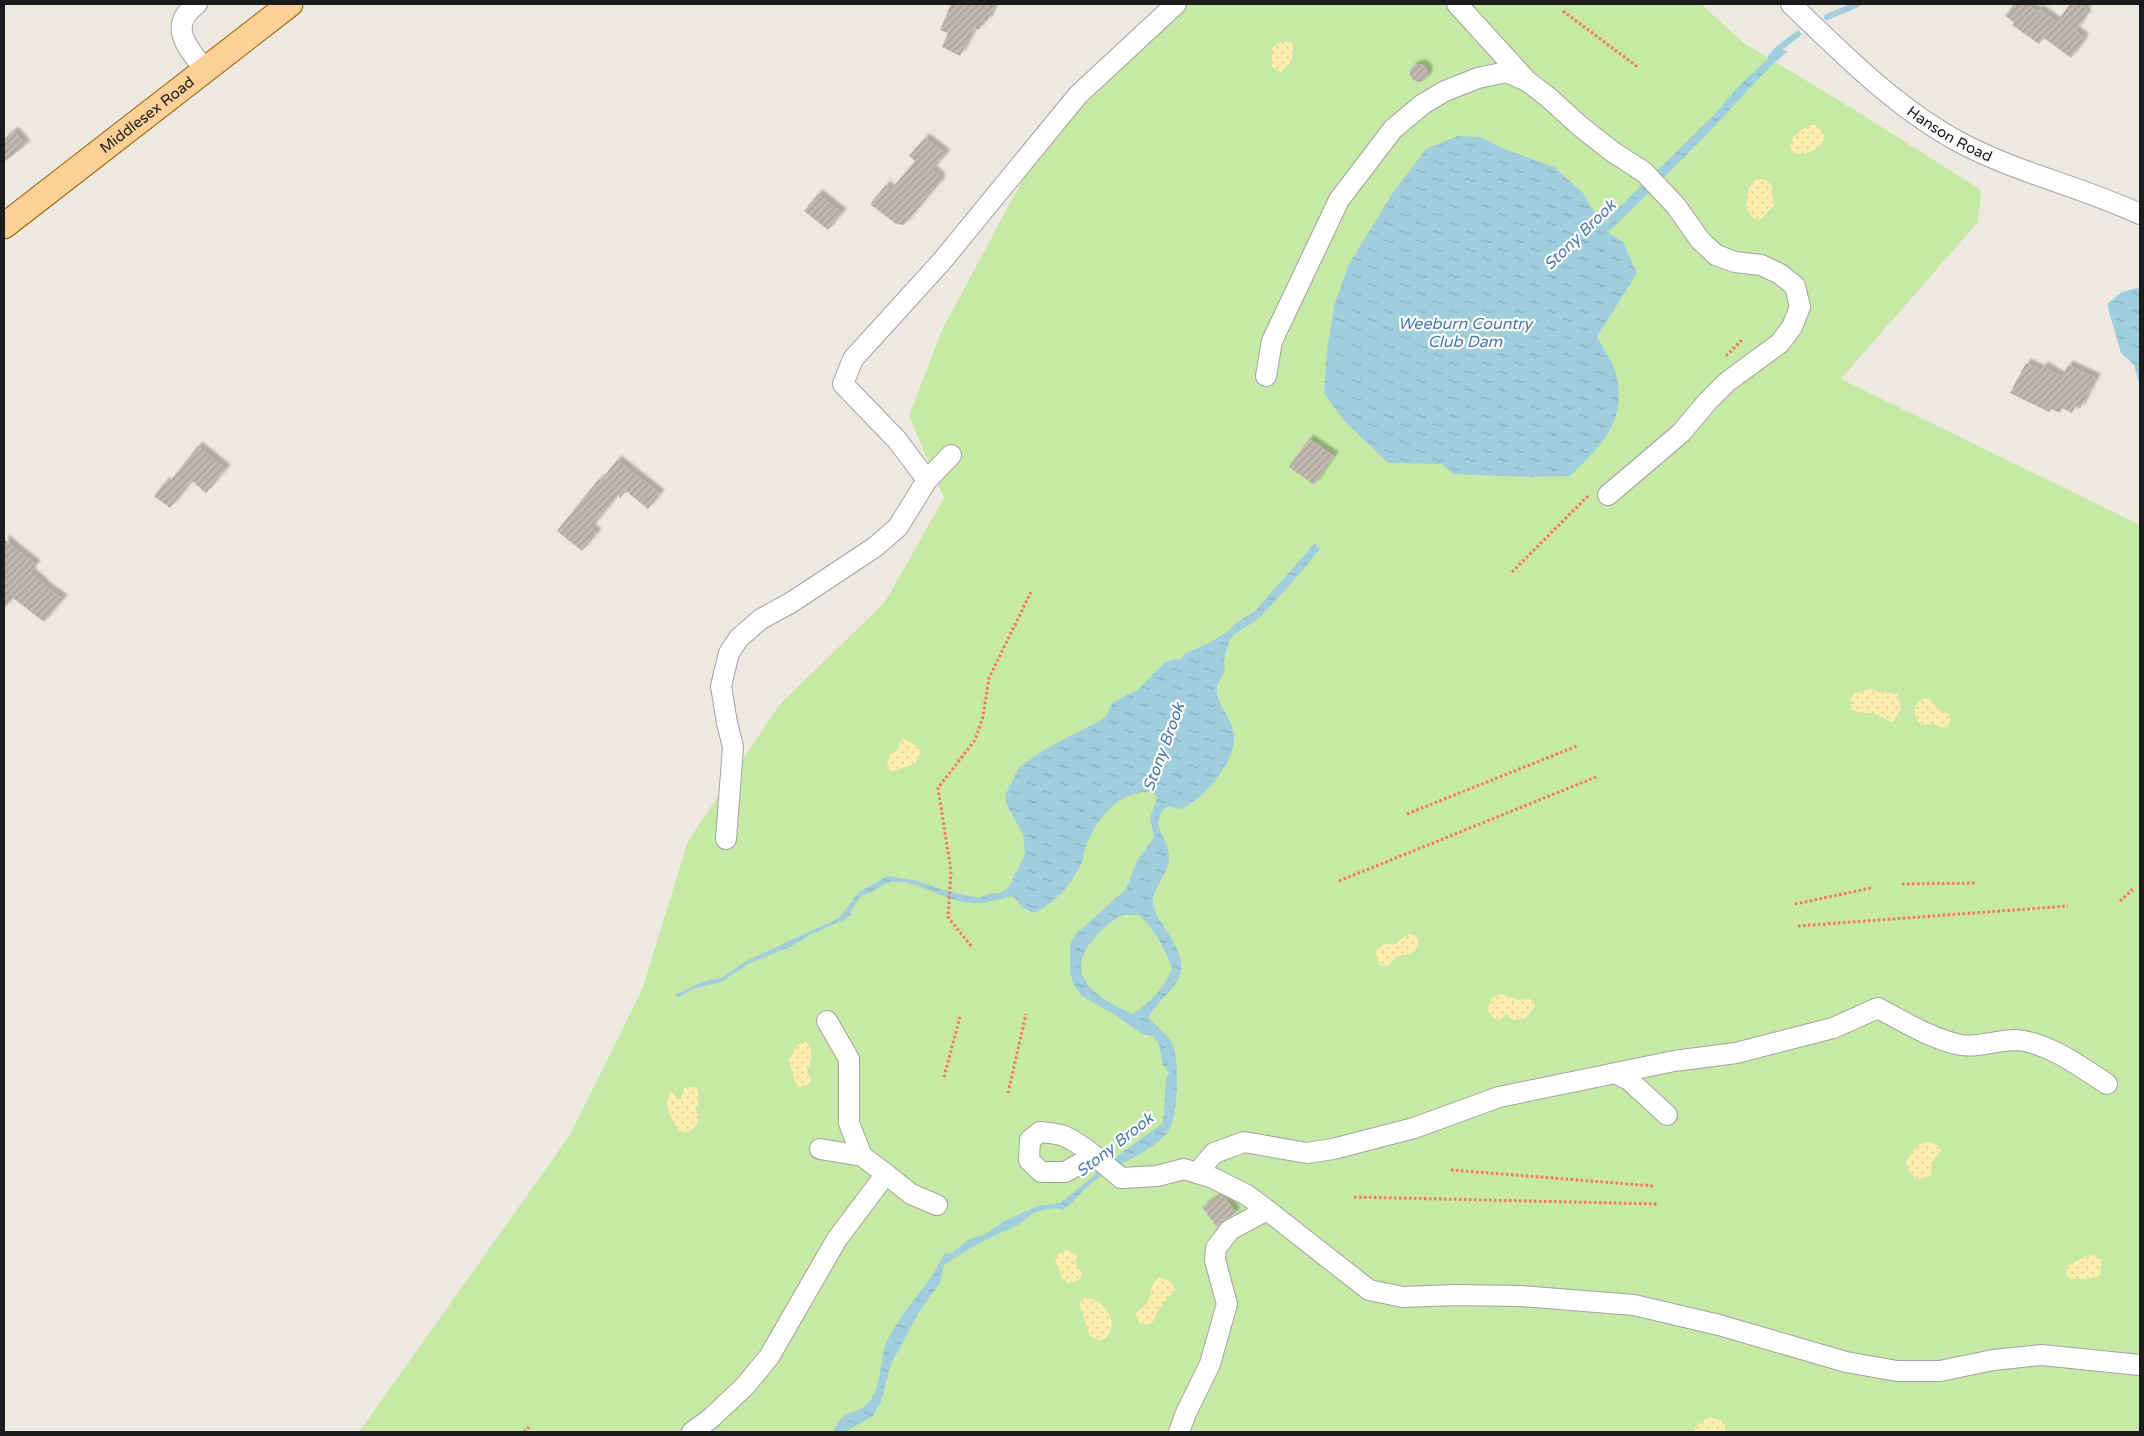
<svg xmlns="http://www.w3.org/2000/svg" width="2144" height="1436" font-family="'Varela Round',sans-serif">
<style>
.grass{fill:#c6e9a5}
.sand{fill:url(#sand-dots)}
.water{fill:url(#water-ripples);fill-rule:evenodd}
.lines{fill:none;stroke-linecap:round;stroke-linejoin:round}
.stream{stroke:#a0cedc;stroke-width:6}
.building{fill:url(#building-hatch);filter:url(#shadow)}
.minor-casing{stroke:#a2a2a2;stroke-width:22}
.major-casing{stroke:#936200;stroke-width:27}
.path{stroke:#fb7364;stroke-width:3;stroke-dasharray:2.5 2.5;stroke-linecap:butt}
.minor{stroke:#fff;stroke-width:20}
.major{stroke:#fcd096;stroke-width:25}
.labels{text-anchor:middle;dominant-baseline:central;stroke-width:4.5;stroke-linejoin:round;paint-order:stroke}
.street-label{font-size:15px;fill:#1b1b1b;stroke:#fff}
.water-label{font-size:16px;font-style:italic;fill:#4879ab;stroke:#fff}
</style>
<defs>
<pattern id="sand-dots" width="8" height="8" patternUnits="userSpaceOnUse" patternTransform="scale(1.25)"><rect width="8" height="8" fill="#ffeead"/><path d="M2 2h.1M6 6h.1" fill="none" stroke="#dacc94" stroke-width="1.8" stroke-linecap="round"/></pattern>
<pattern id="water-ripples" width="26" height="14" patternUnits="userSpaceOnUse" patternTransform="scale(1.25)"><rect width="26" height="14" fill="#a0cedc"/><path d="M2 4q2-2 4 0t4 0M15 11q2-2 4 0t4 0" fill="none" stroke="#89b0bc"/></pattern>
<pattern id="building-hatch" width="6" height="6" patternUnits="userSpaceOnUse" patternTransform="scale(1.25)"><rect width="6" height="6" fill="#c2b8b0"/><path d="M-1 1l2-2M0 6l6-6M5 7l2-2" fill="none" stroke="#a69e97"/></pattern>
<filter id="shadow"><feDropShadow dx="4.5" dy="-4.5" stdDeviation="1" flood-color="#0004"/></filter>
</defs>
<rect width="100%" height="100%" fill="#ede9e0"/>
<polygon class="grass" points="1162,4 1701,4 1744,43 1858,112 1981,190 1978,222 1841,379 2140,525 2140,1432 359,1432 570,1135 642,990 688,841 780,704 885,602 944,498 909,416 942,330 1042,144"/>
<g class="sand">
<path d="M1281,41l12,2c1,12 -2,23 -13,29l-8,-5v-19z"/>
<path d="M1810,125h5l9,8 -1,10c-10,9 -18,14 -31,9 -6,-13 8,-21 18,-27z"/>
<polygon points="1761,179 1765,180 1772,185 1772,195 1775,204 1761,219 1756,220 1752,217 1746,208 1749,187 1755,180"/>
<path d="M1871,689c9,5 18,2 27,6l3,14 -8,13c-7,-1 -11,-7 -18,-8 -10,-2 -15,1 -24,-5v-12l4,-4z"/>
<path d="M1924,698l5,1 11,12 9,3 2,7 -5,7 -15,-4 -9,1c-7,-5 -8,-11 -7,-19z"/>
<path d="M904,739l15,8 1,5 -4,11c-6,2 -21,8 -26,8l-3,-7 3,-10 8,-4 1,-7z"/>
<path d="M1410,934c12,2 9,10 4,18l-18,5 -8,9 -9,-1 -4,-13c6,-7 12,-10 21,-8l6,-6z"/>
<polygon points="1502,994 1518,1000 1530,999 1534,1002 1535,1006 1526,1018 1513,1020 1506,1014 1501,1019 1496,1020 1487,1010 1492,997"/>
<path d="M805,1041c10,8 6,20 2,32l5,7 -5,5 -8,2 -4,-5 -6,-21 7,-15z"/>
<path d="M695,1087l3,3v15l-3,2c1,3 2,5 3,8 3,9 -7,17 -14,18 -8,-3 -16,-20 -17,-29 0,-4 2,-9 3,-12h3l3,5 5,3 3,-12z"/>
<polygon points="1923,1142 1929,1142 1939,1146 1941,1151 1932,1162 1931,1175 1918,1180 1909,1172 1906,1163 1915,1148"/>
<polygon points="1067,1250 1076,1254 1077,1257 1075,1262 1082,1274 1079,1280 1069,1283 1062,1278 1055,1259 1058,1254"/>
<path d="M2088,1255l8,1 8,6 -4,6 1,6c-6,6 -22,5 -31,5l-4,-5 1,-8z"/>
<path d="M1159,1278h3l9,4 4,8 -15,17 -7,15 -6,3 -7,-1 -5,-10c5,-5 14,-10 15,-19 2,-9 0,-9 9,-17z"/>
<path d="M1085,1298c20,0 40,31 15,43l-10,-5 -11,-33z"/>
<polygon points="1708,1417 1723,1421 1725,1424 1725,1432 1694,1432 1695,1427"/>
</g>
<g class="water">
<path d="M1779,49l9,2c-27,23 -48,48 -72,74 -35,36 -71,72 -108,107l15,10 14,31 -40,64c6,11 16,25 19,37 12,48 -16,72 -46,102l-44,1 -73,-3 -11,-10 -54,-1 -45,-43 -19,-27 3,-41 7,-46 14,-40 44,-72 34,-45 32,-13 23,1 21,11 52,19 29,26 19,31 109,-106 30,-34z"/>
<polygon points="2140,287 2140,387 2134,365 2121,353 2108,308 2108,303 2122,292"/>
<path d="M1315,543l5,6c-19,23 -39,47 -61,69 -8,8 -24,12 -29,22 -3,6 -5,16 -6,23 0,1 1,6 1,7 -2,6 -7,11 -8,17 -2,18 19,34 17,54 -1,22 -31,60 -52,67 -4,2 -10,-1 -15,-1 -21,17 3,31 2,51 0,19 -21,32 -15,50 7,21 30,38 27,63 -2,17 -26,31 -32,47 7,9 17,14 23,25 8,17 7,76 -5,90 -18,20 -46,29 -67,44 -14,9 -24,23 -37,33l-9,-2 -19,4 -17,13 -41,19 -33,21 -4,18 -21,29 -28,52 -10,38 -8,14 -28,16h-11c9,-15 30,-20 39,-36 10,-18 6,-41 16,-59 15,-29 41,-52 55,-83l8,-1 16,-13 17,-6 20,-13 32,-15 23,-3 34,-27 4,-10 15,-7 50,-36 3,-43 3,-8 -6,-7 -4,-21 -6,-8 -11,-2 -27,-19 -33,-19 -8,-11 -4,-13v-29l6,-9 50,-45 12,-30 16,-22 -4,-19 7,-20 -3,-6c-35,-3 -58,26 -69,57 -2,5 -1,10 -4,15 -11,22 -25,38 -47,49l-11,-5 -10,-12c-13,3 -28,8 -41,7 -29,-1 -57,-27 -85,-20 -5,2 -9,5 -13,8 -4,2 -8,2 -11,4 -9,6 -9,18 -17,24l-35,15 -21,13 -40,16 -29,19 -28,7 -14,8 -4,-2 27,-13 19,-4 25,-17 93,-43 20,-26 29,-16 26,4 33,11 32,7 9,-4 12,-1 9,-6 16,-33 -2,-20 -16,-28 -2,-11 15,-29 24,-16 55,-29 7,-5 7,-14 25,-12 25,-26 8,-4 9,-1 6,-6 21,-9 20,-12 9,-9 19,-12zM1123,915h16c15,13 27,35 33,54 -8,20 -23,34 -39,45 -17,-7 -41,-19 -49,-36 -13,-23 21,-55 39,-63z"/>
</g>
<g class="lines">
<g class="stream">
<polyline points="1827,17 1858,4"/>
<polyline points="1771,57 1778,49 1798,34"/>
<path d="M837,1432c4,-13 11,-15 24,-20"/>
</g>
</g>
<g class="building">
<polygon points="951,4 995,4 987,22 984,20 979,30 975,28 960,56 942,47 948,33 940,30"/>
<polygon points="2014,4 2026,4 2038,12 2039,9 2057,22 2070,4 2091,4 2085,12 2087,14 2075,31 2084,37 2082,41 2083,42 2071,58 2044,38 2039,44 2012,25 2014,22 2005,16"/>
<circle cx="1419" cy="73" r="9"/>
<polygon points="14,131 26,145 4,162 4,139"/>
<polygon points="925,138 946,154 932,170 941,177 939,179 941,181 904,225 896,224 870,204 886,185 891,190 915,161 909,156"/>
<polygon points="818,194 842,213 828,230 804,211"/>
<polygon points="2026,363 2041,370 2043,366 2062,377 2068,365 2096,378 2080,409 2076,405 2072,413 2062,408 2060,413 2051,409 2049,412 2010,393"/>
<polygon points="1309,439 1334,456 1314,485 1289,467"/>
<polygon points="198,446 226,469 206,493 192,481 170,508 154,496 165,482 168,484"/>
<polygon points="617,460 660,494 648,509 626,491 620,498 618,495 591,528 597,533 582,551 557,531 599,479 601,480"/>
<polygon points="4,539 36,565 30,572 44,584 43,585 63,599 44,622 13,598 4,609"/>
<polygon points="1220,1195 1225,1197 1236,1213 1224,1220 1217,1227 1202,1207"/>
</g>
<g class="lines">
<defs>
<g id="minor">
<path d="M197,4c-30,22 -10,43 8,66"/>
<path id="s1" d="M1791,4c53,51 105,104 170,139 57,30 121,44 179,71"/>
<polyline points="1527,81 1548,97 1581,127 1613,152 1644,172 1676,206 1700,240 1716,255 1735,262 1761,265 1780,274 1795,286 1800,307 1792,327 1780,343 1727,382 1708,401 1681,433 1608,495"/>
<polyline points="1266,376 1272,341 1339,200 1393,129 1423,104 1445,91 1478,78 1506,72 1527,81 1457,4"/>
<polyline points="927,480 897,440 843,384 853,359 942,261 1078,95 1176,4"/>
<polyline points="726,839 733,747 727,723 721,686 729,653 739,638 761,619 792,602 875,547 898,527 927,480 951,455"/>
<polyline points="827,1021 849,1059 849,1123 862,1156"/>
<polyline points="1617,1074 1629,1080 1667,1115"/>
<polyline points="820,1149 862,1156 886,1174"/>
<path d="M1096,1158l-11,3 -20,11h-24l-12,-12 1,-20 10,-8c7,1 17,1 24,4 20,9 39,27 57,42l36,-2 27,-7 29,9 34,17 20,15 102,80 34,7 52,-2 66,1 113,9 85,20 127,37 51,9h43l53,-11 49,-5 98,10"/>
<path d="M1197,1173l17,-20 30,-11 63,11 26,-4 81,-21 85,-31 175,-36 62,-8 97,-25 45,-20c26,14 54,31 83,37 17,3 36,-5 54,-5 31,1 66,27 92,44"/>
<polyline points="692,1432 710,1419 745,1386 769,1357 837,1239 886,1174 911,1194 937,1205"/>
<polyline points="1179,1432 1186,1413 1210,1364 1227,1304 1215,1260 1216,1248 1230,1230 1267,1210"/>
</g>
<g id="major">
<path id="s2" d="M4,226l286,-222"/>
</g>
</defs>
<use href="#minor" class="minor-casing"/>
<use href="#major" class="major-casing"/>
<g class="path">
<polyline points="1563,11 1639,68"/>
<polyline points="1726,356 1742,340"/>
<polyline points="1512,572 1589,495"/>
<polyline points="1407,814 1577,746"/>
<polyline points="1339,881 1596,777"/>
<polyline points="1902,884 1977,883"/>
<polyline points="2120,901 2134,888"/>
<polyline points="1795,904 1871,888"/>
<polyline points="1798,926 2068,906"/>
<polyline points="971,946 948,917 951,871 938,788 975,740 983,717 989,678 1031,592"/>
<polyline points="944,1077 960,1017"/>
<polyline points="1008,1093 1026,1014"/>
<polyline points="1451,1170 1654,1186"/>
<polyline points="1354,1197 1657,1204"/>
<polyline points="524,1432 529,1427"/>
</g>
<use href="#minor" class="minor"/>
<use href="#major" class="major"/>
</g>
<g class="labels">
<g class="street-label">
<text stroke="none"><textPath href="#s2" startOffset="181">Middlesex Road</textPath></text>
<text stroke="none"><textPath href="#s1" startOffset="206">Hanson Road</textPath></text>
</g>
<g class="water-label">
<text transform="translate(1580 235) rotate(-44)">Stony Brook</text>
<text x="1465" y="324">Weeburn Country<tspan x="1465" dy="18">Club Dam</tspan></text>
<text transform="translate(1164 747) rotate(-70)">Stony Brook</text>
<text transform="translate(1115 1145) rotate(-38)">Stony Brook</text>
</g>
</g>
<rect width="2144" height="1436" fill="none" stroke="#1b1b1b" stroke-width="10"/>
</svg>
